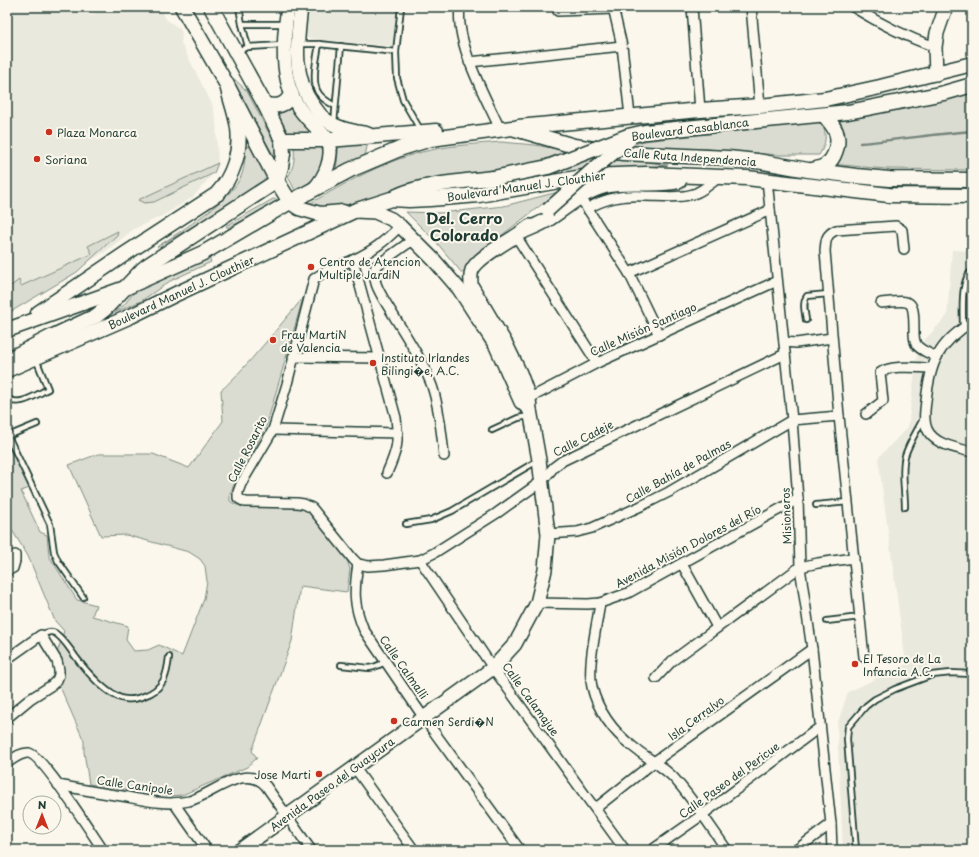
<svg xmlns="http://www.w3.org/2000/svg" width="979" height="857" font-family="'Playpen Sans',sans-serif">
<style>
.built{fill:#eae9de}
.grass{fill:#dbdcd1;stroke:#7d8c82}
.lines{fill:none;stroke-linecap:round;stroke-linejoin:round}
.stream{stroke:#74847b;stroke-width:2.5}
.lane-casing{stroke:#1f3d34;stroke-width:8}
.street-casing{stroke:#1f3d34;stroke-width:12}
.secondary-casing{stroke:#1f3d34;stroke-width:16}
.primary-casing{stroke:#1f3d34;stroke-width:17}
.lane{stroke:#fbf7ec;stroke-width:4.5}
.street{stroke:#fbf7ec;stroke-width:9}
.secondary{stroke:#fbf7ec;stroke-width:13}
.primary{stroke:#fbf7ec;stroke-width:14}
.secondary-bridge-casing{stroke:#1f3d34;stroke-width:16;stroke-linecap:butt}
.primary-bridge-casing{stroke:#1f3d34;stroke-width:17;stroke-linecap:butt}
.secondary-bridge{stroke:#fbf7ec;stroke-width:13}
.primary-bridge{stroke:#fbf7ec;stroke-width:14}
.poi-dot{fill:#c8321e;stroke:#fbf7ec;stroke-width:1.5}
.labels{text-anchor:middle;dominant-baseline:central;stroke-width:4;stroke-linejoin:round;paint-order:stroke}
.street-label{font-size:11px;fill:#1f3d34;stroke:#fbf7ec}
.poi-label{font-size:11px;fill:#1f3d34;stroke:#fbf7ec;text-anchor:start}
.district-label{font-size:15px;font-weight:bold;fill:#1f3d34;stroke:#fbf7ec}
</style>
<rect width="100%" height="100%" fill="#fbf7ec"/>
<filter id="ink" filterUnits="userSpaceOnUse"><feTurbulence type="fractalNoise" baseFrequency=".025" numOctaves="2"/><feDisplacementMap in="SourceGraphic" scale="8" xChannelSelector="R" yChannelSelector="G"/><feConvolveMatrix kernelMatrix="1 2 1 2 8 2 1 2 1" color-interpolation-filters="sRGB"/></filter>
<g filter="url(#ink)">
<g class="built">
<polygon points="7,7 85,7 90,16 107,7 160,7 166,19 180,29 182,34 181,43 212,104 216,120 218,163 214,173 193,197 166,214 134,229 105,252 7,309"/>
<polygon points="306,7 403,7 398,47 304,38"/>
<polygon points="952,250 972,251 972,850 843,850 837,725 848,692 906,664 878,458 908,427 918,347 947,316"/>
</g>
<g class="grass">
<polygon points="230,75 247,91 275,145 277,153 272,153"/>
<polygon points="972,88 972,170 886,169 831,164 835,116"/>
<polygon points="291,109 313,135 299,137 287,132 278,114"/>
<path d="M818,122c11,8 8,23 1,33h-40l-71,-6 -86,-1 22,-7z"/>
<polygon points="368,142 365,156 336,171 339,143"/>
<path d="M501,142l34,3 33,6 -37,13 -113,20 -80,23 -12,2 -19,-4c39,-22 79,-46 124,-55 23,-5 47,-6 70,-8z"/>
<path d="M322,145c6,25 -8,34 -26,47l-8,-15c6,-10 7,-20 6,-31z"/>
<path d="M254,146l13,29 -1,5 -12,11 -97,56c23,-16 76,-47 85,-73 3,-8 3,-19 4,-27z"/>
<polygon points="593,154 668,165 551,175"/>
<polygon points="218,163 214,173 154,202 144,203 138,200"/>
<polygon points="558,192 476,255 462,273 437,243 406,212 441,213 504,206"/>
<polygon points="273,199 277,199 277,203 228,228 226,226"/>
<polygon points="118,231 117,235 77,272 7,314 7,289 19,280 21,286 92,254 88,246"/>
<polygon points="209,257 211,262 170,281 141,301 109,315 124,305 134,292"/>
<path d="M303,298l-37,129 -33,60 -3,7v7l4,3 7,2 58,2 6,1 5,4 36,44 4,12 -3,23 -47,-6 -8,55 -40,110 5,7 -10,9 -65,28 -11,1 -82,-12 -5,-32v-11l-27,-61v-27l7,-22 -9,-10 -27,-65 -21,-34v-78l23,44 -9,3 19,41 7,3 2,21 28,44 19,5 -4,11 36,10 -2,14 8,11 14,-1 11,-5 23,11 22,-57 3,-18 -2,-15 -5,-7 -11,-7 -63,-17 -25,1 -32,-71 29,-11h55l36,14 34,-47 -2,-31c5,-3 8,-8 13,-12 24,-25 46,-53 69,-80z"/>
</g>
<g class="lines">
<path class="stream" d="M860,143c38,-3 75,-9 112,-12"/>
<defs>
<g id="lane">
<polyline points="239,7 242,24 248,47"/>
<polyline points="242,24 284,24"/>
<polyline points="298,44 319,44 396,52 397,78 403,100 421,131"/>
<path d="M319,44c-2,13 -9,41 1,51 4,5 10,8 15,11"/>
<polyline points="237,51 248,47 283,45"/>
<polyline points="396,52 401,7"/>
<polyline points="334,123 341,46"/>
<path d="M806,320c-1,-8 -4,-17 1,-24l21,-2"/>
<path d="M963,328c0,-14 -3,-49 9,-57"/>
<path d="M7,398c11,10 30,-4 41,-9l-12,-30"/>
<polyline points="492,430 518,418 529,416"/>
<polyline points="7,434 50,524 54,552 58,561 83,597"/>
<polyline points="8,436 37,424"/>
<polyline points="816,505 848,502"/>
<path d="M905,507c0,-15 -4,-36 0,-51 4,-13 12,-25 18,-37"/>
<polyline points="406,524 431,520 452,511 537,461"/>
<polyline points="827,621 860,617"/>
<path d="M41,635c5,-2 9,-5 14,-2 9,6 14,15 20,23 10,14 34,42 51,43 6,1 13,-1 18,-3 20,-7 23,-21 25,-39"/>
<polyline points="341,665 369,668 374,667 386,662"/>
<polyline points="856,850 847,739 848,727 866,706 875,699 895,689 932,675 951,673 972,674"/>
</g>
<g id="street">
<path d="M460,7c-5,36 25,89 40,122"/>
<polyline points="613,7 622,46 630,116"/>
<polyline points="692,7 700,110"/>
<polyline points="751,7 760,106"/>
<path d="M853,7c26,16 53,30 82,40"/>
<polyline points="558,11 614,9"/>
<polyline points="469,62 622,46"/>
<polyline points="767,180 792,420 798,499 800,567 812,649 831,824 832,850"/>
<polyline points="580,197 629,273 659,335"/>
<path d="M587,209c18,-11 35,-14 57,-13 17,0 36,3 52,-3 9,-4 16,-10 23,-16"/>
<path d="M400,226c-16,16 -26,24 -47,34 -13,6 -28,10 -39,19l-27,105 -14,46 -32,54 -3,8v6l7,4 52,1 7,1 8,4 41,51 5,5 10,2 16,-1 36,-5 14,-7 63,-40 45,-32 12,-14 8,-6 223,-107"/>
<polyline points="516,236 597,363"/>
<path d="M414,239l-38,27c-6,14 6,30 13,42 15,25 33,51 43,78 7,21 10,48 12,70"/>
<path d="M353,260l43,158c3,25 1,32 -9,55"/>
<polyline points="629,273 770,210"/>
<path d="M881,303c32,-3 33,-5 33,29 0,3 0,8 2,12 3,6 15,10 21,13"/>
<path d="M972,322c-34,21 -42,41 -46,79 -1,9 -3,19 1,28 7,16 30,19 45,23"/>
<polyline points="784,342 796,343 832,338"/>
<polyline points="293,357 380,358"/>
<polyline points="524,401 597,363 777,281"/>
<path d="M866,414l17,-13 -3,-28c11,-9 38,-5 51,-5"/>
<polyline points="273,430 398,433"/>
<polyline points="548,534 577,532 592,528 641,506 669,492 792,420 839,416"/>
<polyline points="420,560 493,668 625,850"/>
<path d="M358,564c-4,26 -5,41 6,66l60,88 96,132"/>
<polyline points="682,564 717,627"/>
<polyline points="7,571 13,568 15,561 15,555"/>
<polyline points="537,603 588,604 600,603 628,593 798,499"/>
<path d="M600,603c-3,22 -13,63 -8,84 5,22 21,45 40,59 13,11 29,19 41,31 20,22 37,49 54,73"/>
<path d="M864,657l-25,-241 -14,-165c1,-10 0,-16 11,-21l60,-4 6,4 2,19"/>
<polyline points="7,659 41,635 57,661 59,670 59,675 57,680 52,685 30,699 7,718"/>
<polyline points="656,678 672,661 800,567 818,563 854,558"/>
<path d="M7,763c6,-4 14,-11 22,-10 14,3 63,81 74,97"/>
<polyline points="355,768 414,850"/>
<path d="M58,785c21,4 43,8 64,11 21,4 45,10 67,5 23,-6 56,-39 77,-15l45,64"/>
<polyline points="174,803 207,850"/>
<polyline points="596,808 654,762 812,649"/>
<polyline points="652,850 702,815 820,727"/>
<polyline points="796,850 831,824"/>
</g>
<g id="secondary">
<path d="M288,7c-5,33 -8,73 11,101 8,12 20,22 30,32 4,18 -3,36 -15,49"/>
<path d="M301,7c-4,34 -9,69 12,98 4,5 7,11 12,14 12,10 28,12 43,15"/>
<polyline points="936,74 935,47 937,33 946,7"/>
<polyline points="355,211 375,212 391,219 400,226 434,260 459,289 477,317 496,346 521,402 530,410"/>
<path d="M240,850l253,-182 22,-24 22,-41 8,-33 3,-36 -9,-74 -9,-50 -1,-12 -9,-25 -14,-29 -35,-59c0,-5 -1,-10 1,-15 7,-15 44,-32 58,-44"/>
</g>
<g id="primary">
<polyline points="182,7 227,85 277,181 290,202 299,208 320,214 343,212"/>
<path d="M265,105c12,2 21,1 26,-11"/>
<polyline points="518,127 700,110 760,106 825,99 880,87 972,64"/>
<polyline points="628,136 645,132 848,112 944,93 972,85"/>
<polyline points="282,140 329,140 436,131"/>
<path d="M812,170c5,-1 11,-2 15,-6 7,-5 12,-19 10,-28 -1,-8 -8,-15 -13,-21"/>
<path d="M397,196c25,-12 68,-15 96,-18"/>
<path d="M522,232c8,-4 17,-7 25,-12 19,-12 35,-28 58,-34 24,-6 50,1 74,-5"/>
<path d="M38,313l87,-59 92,-60c16,-18 24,-42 21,-66 -2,-14 -8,-29 -11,-43"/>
<polyline points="7,330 125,288 203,253 290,202 350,170 402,148 431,139 512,128 574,146 623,153 728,158 757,161 808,170 856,176 889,179 972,180"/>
<polyline points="7,360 51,337 96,316 105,309 142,270 148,265 277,181 281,167 283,154 282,140 265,105 211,7"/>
<polyline points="7,370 131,316 176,294 354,211 391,199 409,200 430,199 479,195 588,176 646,174 747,178 889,195 972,196"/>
</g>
</defs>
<use href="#lane" class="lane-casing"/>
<use href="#street" class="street-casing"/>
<use href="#secondary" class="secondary-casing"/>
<use href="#primary" class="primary-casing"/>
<use href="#lane" class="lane"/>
<use href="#street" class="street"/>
<use href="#secondary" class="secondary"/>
<use href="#primary" class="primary"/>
<defs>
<polyline id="secondary-bridge" points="548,210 590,172 629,140"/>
<polyline id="primary-bridge" points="493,178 548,167 628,136"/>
</defs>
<use href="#secondary-bridge" class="secondary-bridge-casing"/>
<use href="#primary-bridge" class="primary-bridge-casing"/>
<use href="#secondary-bridge" class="secondary-bridge"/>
<use href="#primary-bridge" class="primary-bridge"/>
</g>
</g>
<g class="poi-dot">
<circle cx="49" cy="132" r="4"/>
<circle cx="37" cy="159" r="4"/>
<circle cx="311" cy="267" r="4"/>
<circle cx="273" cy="340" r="4"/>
<circle cx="373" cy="363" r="4"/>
<circle cx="855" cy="664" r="4"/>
<circle cx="394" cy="721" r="4"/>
<circle cx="319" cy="774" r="4"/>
</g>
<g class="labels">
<g class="street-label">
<text transform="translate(690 129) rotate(-7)">Boulevard Casablanca</text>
<text transform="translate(690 157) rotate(4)">Calle Ruta Independencia</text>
<text transform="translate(526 186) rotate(-8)">Boulevard Manuel J. Clouthier</text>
<text transform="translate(181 292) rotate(-25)">Boulevard Manuel J. Clouthier</text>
<text transform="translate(643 329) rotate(-24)">Calle Misión Santiago</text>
<text transform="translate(583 438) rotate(-27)">Calle Cadeje</text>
<text transform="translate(247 449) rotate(-63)">Calle Rosarito</text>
<text transform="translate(678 471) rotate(-29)">Calle Bahía de Palmas</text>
<text transform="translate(786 516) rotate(-92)">Misioneros</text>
<text transform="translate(688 546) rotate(-28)">Avenida Misión Dolores del Río</text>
<text transform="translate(404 667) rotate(55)">Calle Calmalli</text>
<text transform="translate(531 699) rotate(54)">Calle Calamajue</text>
<text transform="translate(696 718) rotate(-36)">Isla Cerralvo</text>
<text transform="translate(729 780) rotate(-36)">Calle Paseo del Pericue</text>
<text transform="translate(332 784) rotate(-36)">Avenida Paseo del Guaycura</text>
<text transform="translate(135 785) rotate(8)">Calle Canipole</text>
</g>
<g class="poi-label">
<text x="57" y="132">Plaza Monarca</text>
<text x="45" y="159">Soriana</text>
<text x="319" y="261">Centro de Atencion<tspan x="319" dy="13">Multiple JardiN</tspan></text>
<text x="281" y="334">Fray MartiN<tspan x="281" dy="13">de Valencia</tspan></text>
<text x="381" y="357">Instituto Irlandes<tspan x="381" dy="13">Bilingi�e, A.C.</tspan></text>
<text x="863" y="658">El Tesoro de La<tspan x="863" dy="13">Infancia A.C.</tspan></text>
<text x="402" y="721">Carmen Serdi�N</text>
<text x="311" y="774" text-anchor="end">Jose Marti</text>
</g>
<g class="district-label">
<text x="464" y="217">Del. Cerro<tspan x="464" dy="17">Colorado</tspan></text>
</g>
</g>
<rect width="979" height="857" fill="none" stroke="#fbf7ec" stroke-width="24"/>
<rect x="12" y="12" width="955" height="833" fill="none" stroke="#1f3d34" stroke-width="1.5" filter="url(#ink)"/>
<g transform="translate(42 815)"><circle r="19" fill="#fbf7ec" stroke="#a3ada2"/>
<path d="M0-3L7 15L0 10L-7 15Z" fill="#c8321e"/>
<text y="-6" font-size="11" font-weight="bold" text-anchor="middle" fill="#1f3d34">N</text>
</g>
</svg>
